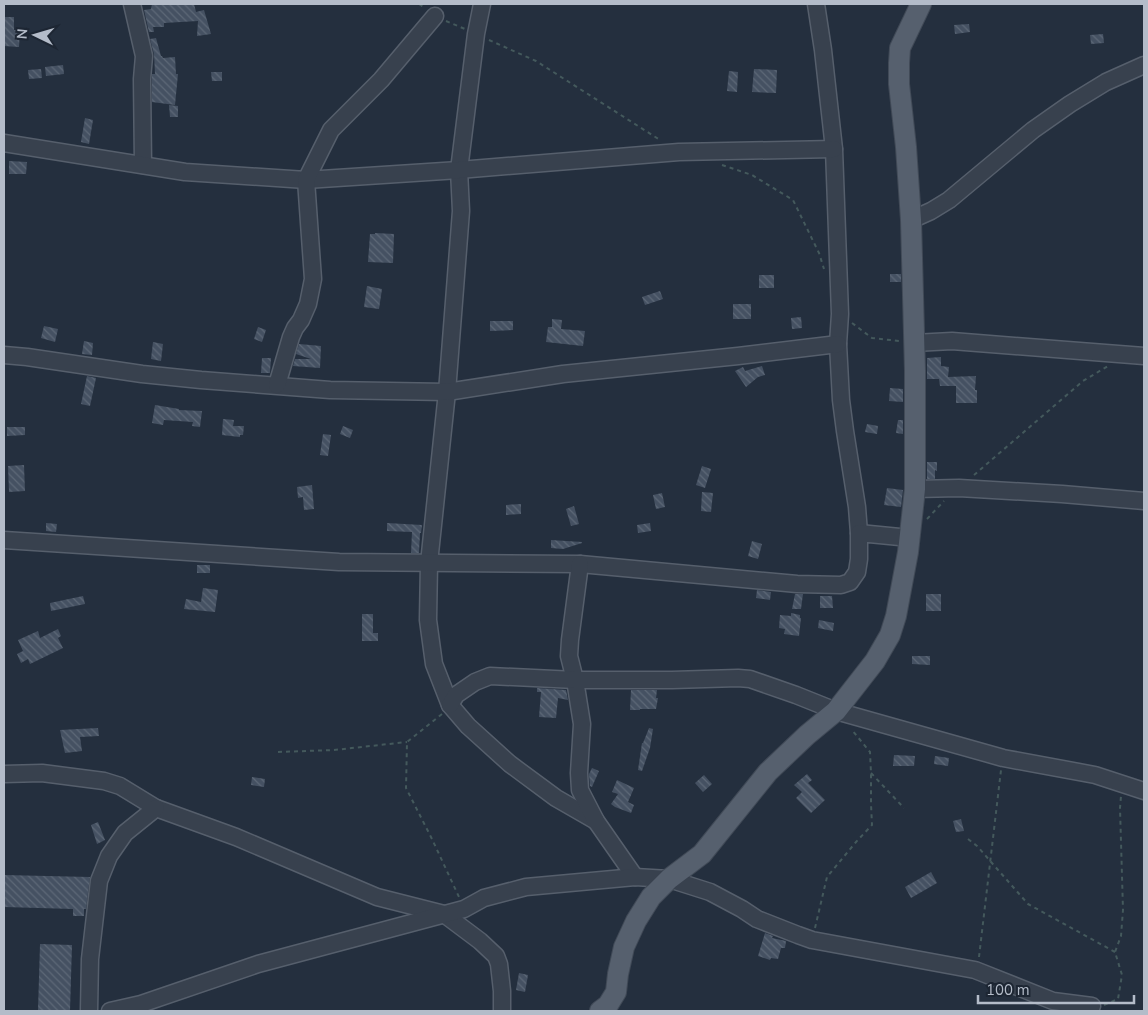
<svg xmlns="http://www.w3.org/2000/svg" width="1148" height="1015" font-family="'Nunito Sans',sans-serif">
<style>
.building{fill:url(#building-back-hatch)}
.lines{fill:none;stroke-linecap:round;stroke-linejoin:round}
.minor-casing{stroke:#565f6c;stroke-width:19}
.major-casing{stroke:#414a57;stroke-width:22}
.path{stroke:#44595c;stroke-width:2;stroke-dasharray:4 4;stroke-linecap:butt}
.minor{stroke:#38414e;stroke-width:16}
.major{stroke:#56606e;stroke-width:20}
</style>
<defs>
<pattern id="building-back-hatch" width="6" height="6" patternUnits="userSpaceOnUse" patternTransform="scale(1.25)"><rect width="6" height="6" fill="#455162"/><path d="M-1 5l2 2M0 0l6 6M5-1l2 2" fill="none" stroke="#5d6877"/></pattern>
</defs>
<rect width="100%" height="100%" fill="#242f3e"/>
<g class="building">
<polygon points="152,4 194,4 196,12 204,10 211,34 197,36 198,21 164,23 164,27 153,27 154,32 149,32 144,10 151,9"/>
<polygon points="4,17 14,17 14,30 20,30 19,47 4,46"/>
<polygon points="969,24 970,32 955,34 954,25"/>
<polygon points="1103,34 1104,43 1091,44 1090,35"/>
<polygon points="156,38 161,56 162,56 163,58 175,57 176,74 178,74 175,105 152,102 152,74 155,74 154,54 150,39"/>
<polygon points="63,65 64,74 46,76 45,67"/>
<polygon points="41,69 42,78 29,79 28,70"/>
<polygon points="754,69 777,70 776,93 752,92"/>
<polygon points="729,71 738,72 737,92 727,91"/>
<polygon points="211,72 222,72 222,81 212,81"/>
<polygon points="169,105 178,106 178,117 170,117"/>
<polygon points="85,118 93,120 89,144 81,142"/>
<polygon points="9,161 27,162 26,174 9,174"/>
<polygon points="375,233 394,234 393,263 368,262 370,234 375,234"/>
<rect x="890" y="274" width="11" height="8"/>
<rect x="759" y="275" width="15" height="13"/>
<polygon points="367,286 382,289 379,309 364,307"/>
<polygon points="660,291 663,299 645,305 642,297"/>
<rect x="733" y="304" width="18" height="15"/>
<polygon points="801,317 802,328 792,329 791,318"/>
<polygon points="552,319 562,320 561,329 585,331 583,346 546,342 548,327 552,327"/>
<polygon points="490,321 513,321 513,330 490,331"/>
<polygon points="44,326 58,329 55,342 41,338"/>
<polygon points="258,327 266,330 262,342 254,339"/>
<polygon points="84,341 93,343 92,355 82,354"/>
<polygon points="153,342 163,344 161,361 151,359"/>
<polygon points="299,344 321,346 320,368 293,366 295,359 311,359 296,354"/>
<polygon points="941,357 941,366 949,367 948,377 976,376 975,390 977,390 977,403 956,403 956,386 940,386 939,379 927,379 927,358"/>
<polygon points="262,358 271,358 270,373 261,373"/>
<polygon points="762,366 765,375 758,377 746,387 735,371 743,367 745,371"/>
<polygon points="87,376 96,378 90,406 81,404"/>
<polygon points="890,388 903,389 903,402 889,401"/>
<polygon points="155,405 179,409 179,410 202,411 200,427 192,426 193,422 164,420 163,425 152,423"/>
<polygon points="223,419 234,420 233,426 244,426 243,435 240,435 240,437 222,435"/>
<polygon points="898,420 903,420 903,434 896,433"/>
<polygon points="867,424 878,426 877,434 865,432"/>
<polygon points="343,426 353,430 350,438 340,434"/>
<polygon points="7,427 25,427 25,435 7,436"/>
<polygon points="323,434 331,435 328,456 320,455"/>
<polygon points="927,462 937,462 937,471 935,470 935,479 927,479"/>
<polygon points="24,465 25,491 9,492 8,466"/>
<polygon points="702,466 711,469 705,488 696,485"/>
<polygon points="312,485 314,509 304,510 303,497 298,498 297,487"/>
<polygon points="887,488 903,490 901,507 884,505"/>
<polygon points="702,492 713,493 711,512 701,511"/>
<polygon points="662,493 665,507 656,509 653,495"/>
<polygon points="521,504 521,514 506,515 506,505"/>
<polygon points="574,506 579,524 571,526 566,509"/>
<polygon points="46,523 57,524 56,532 46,531"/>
<polygon points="387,523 422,525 421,533 420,533 419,553 411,553 412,532 387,531"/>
<polygon points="650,523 651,531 638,533 637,525"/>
<polygon points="551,540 582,542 582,543 563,549 551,548"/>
<polygon points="752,541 762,544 758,559 748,556"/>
<rect x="197" y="565" width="13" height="8"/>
<polygon points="203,588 218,590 215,612 184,609 186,599 201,602"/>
<polygon points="757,590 771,592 770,600 756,598"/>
<polygon points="795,594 803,594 801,609 792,609"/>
<rect x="926" y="594" width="15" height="17"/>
<polygon points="83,596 85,604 51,611 50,603"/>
<polygon points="820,596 832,596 833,608 820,608"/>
<polygon points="791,613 800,615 800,618 801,618 799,636 784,634 785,629 779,628 780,615 791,616"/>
<polygon points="362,614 373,614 373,633 378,633 378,641 362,641"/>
<polygon points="819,620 834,623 833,631 818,628"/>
<polygon points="58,629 61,636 58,638 63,648 30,664 28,659 21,663 17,654 23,651 18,640 38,631 40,638"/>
<polygon points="912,656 930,656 930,665 912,664"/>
<polygon points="537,688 566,690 568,700 558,698 556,718 539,717 541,692 537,692"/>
<polygon points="631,690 657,690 656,698 658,698 656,709 640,709 640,710 630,710"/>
<polygon points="98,728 99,736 80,737 82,751 65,753 60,730"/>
<polygon points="649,728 653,729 650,748 642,771 638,770 642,743 643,743"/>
<polygon points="894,755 915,756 914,766 893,766"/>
<polygon points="935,756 949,758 948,766 934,764"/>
<polygon points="592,768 599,771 592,787 590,786 589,774"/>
<polygon points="807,774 812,780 808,783 825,800 811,813 796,798 802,792 794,785"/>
<polygon points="704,775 712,784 703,792 695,783"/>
<polygon points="252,777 265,779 264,787 251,785"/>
<polygon points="617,780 634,788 628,802 634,805 631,813 615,807 611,804 618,794 612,792"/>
<polygon points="961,819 964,831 956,832 953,821"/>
<polygon points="98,822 105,840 97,844 91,825"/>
<polygon points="931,872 937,883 911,898 905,887"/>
<polygon points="4,875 90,877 86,909 84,909 84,916 73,916 73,909 4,907"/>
<polygon points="765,933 773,936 772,938 786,941 785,948 781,948 778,959 771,958 770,960 758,956"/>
<polygon points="40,944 72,945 70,1011 38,1010"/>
<polygon points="519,973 528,975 525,992 516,990"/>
</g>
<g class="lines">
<defs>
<g id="minor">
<polyline points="132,4 144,56 142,79 143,165"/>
<polyline points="482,4 476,34 459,170 461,211 447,392 429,563 428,620 434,664 450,705 468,726 510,764 556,798 596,821"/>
<polyline points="816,4 823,50 834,149 840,314 838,344 841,400 845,431 857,507 859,533"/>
<polyline points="4,143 185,172 306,180 459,170 679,152 834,149"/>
<polyline points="911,220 931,211 949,200 1033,130 1070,104 1106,82 1144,65"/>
<polyline points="914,343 952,341 1144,356"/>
<polyline points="4,355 27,357 142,374 201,380 330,390 447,392 563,374 738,356 838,344"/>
<polyline points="277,385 291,337 295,328 301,320 308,304 313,279 306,180 331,130 381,80 435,16"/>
<polyline points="915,489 959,488 1062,494 1144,501"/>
<polyline points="4,540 339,562 580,564 797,584 841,585 850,582 857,572 859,559 859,533 910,538"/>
<polyline points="580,564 570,640 569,656 575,680 582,724 579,773 580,790 596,821 635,877"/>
<polyline points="450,705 456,695 475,682 490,676 575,680 672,680 738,678 750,679 796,695 836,711 1003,758 1095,775 1144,791"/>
<polyline points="4,774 42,773 104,781 120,786 156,808 236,837 377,897 444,914 480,941 496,956 499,964 502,991 502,1011"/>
<polyline points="89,1011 90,959 99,881 109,856 125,833 156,808"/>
<polyline points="110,1011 141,1004 258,964 464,909 484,898 526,887 635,877 669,879 710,892 742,909 757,919 798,935 812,940 975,970 1053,1001 1092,1006"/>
</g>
<polyline id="major" points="600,1011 608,1005 616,992 618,974 624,947 636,921 651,897 669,879 702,854 768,772 807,735 836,711 875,661 890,635 896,616 908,552 915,489 915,371 911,220 906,147 899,84 899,63 900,48 921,4"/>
</defs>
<use href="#minor" class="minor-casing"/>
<use href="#major" class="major-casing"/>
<g class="path">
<polyline points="419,4 425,8"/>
<polyline points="446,21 465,29"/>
<polyline points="489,40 536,61 660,140"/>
<polyline points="722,165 752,175 793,200 819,253 824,269"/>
<polyline points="852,323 872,338 899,341"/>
<polyline points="974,475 1083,381 1108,366"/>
<polyline points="927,519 944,501"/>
<polyline points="442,714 407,742 406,788 432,839 459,897"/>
<polyline points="278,752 334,750 407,742"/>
<polyline points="871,773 904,808"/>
<polyline points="968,839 977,846 1028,904 1115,952"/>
<polyline points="815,928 827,877 856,842 872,825 871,804 871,773 870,752 852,730"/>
<polyline points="979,957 1001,770"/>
<polyline points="1104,1005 1118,999 1122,975 1115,952 1121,936 1123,910 1120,808 1121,796"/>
</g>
<use href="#minor" class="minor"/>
<use href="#major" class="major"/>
</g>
<rect width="1148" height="1015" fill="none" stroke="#b4bcc9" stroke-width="10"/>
<g transform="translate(35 35) rotate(275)" stroke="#1d2633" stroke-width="4" paint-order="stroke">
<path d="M0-4L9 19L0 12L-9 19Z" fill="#b4bcc9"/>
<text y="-8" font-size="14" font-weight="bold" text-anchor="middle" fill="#b4bcc9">N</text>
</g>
<path d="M978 995v8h156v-8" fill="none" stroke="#b4bcc9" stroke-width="2.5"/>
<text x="986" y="995" font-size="15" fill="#b4bcc9" stroke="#1d2633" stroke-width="4" paint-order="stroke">100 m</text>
</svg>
